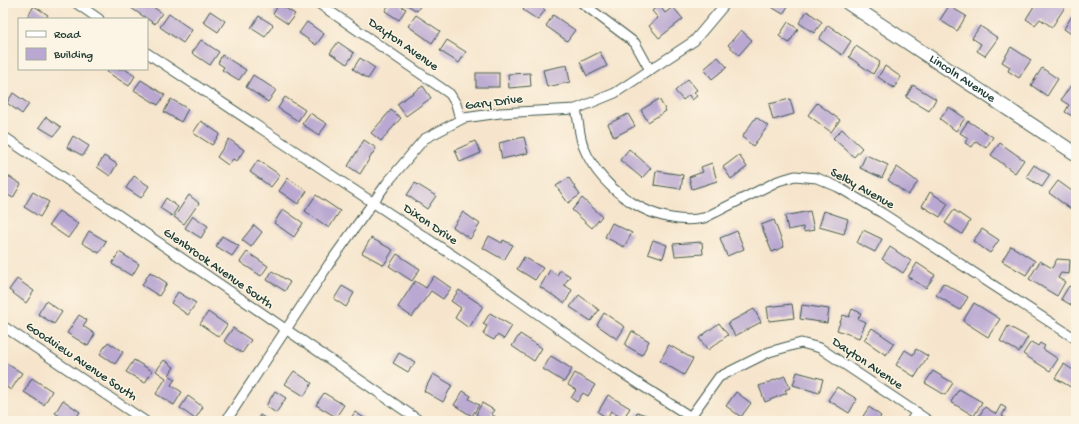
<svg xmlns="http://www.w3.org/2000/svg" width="1079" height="424" font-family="'Gochi Hand',sans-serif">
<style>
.building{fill:#baa8d2}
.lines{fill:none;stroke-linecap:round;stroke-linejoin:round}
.street-casing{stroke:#3f564b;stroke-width:11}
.secondary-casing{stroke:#3f564b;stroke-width:15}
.street{stroke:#fff;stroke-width:9}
.secondary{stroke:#fff;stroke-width:13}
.labels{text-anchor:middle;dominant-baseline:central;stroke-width:3;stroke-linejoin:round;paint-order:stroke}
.street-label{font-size:13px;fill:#1f3d34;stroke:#fcf5e5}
</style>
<rect width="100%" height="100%" fill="#fcf5e5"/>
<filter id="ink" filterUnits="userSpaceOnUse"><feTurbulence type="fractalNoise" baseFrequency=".025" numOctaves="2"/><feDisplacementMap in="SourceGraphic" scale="8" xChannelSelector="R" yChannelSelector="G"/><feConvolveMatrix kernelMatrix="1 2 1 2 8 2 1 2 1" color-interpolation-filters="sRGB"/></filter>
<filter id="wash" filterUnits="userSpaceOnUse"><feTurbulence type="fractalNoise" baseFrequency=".012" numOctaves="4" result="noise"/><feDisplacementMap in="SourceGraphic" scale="16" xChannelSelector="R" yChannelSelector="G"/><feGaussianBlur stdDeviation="0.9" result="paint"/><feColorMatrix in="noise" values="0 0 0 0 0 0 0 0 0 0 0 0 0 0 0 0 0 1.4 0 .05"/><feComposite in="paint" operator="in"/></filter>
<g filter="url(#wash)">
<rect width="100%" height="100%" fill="#f6e5cc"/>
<g id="blocks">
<g class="building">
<polygon points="134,3 147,3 162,13 155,24 131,8"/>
<polygon points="390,3 403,3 401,6 406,9 399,20 385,11"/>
<polygon points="404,3 422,3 417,11"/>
<polygon points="527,3 535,3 545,10 538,20 523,10"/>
<polygon points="765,3 790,3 783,14"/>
<polygon points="1036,3 1058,3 1065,7 1052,27 1040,19 1035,25 1026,19"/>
<polygon points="279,4 295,14 288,24 273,14"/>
<polygon points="659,5 665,13 673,7 683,19 659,38 649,26 658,18 652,11"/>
<polygon points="34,6 48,15 45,19 26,19"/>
<polygon points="949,6 966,16 957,31 940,20"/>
<polygon points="1076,9 1076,37 1064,29"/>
<polygon points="210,11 225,21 218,32 203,22"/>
<polygon points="807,11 822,22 814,33 799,23"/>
<polygon points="169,14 192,30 183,43 160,27"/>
<polygon points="416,15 440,31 432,43 408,26"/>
<polygon points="553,15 575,30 567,41 546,26"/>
<polygon points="259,16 273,25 265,37 251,28"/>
<polygon points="307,22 324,34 316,45 299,33"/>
<polygon points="788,22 798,29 789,43 779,36"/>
<polygon points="828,25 851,41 842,55 819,39"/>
<polygon points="980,26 998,38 985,56 977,51 981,44 972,38"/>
<polygon points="741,30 752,40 739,55 728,45"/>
<polygon points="201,40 219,52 210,65 192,53"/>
<polygon points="447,40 466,52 459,63 440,51"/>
<polygon points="338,42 354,53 347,64 330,53"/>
<polygon points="856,46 880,62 873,74 849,57"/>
<polygon points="1011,47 1031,60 1019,78 1008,71 1010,67 1002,62"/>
<polygon points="600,52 607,66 587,76 580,62"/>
<polygon points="222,55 246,70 239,80 222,70 224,67 218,63"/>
<polygon points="718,57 727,67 712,79 704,69"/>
<polygon points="360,58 375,68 368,79 353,69"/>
<polygon points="567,65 570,82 547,87 543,70"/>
<polygon points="885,66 901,77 894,88 878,77"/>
<polygon points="1042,68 1058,79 1047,96 1031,85"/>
<polygon points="109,69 125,69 135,76 129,86 107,72"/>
<rect x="476" y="73" width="23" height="14"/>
<polygon points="530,73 531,86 509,88 508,74"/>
<polygon points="253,75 276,90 268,102 246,87"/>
<polygon points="688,79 697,90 694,92 697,96 692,100 689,95 683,100 675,91"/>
<polygon points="141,80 165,95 158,105 134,90"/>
<polygon points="913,85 936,99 929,111 906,97"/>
<polygon points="1071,85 1076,88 1076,118 1065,112 1069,105 1061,100"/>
<polygon points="423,86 431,98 406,116 397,104"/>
<polygon points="13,93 29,104 22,114 7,103"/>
<polygon points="285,97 305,110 298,121 278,108"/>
<polygon points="171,99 188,109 181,122 164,112"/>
<polygon points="659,99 666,111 648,122 641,110"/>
<polygon points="790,99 794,114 773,120 769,104"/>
<polygon points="817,103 840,120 831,132 808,115"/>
<polygon points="949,107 965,118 956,131 940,119"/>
<polygon points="391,110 401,118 381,141 371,133"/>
<polygon points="310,113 327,124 319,135 302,124"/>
<polygon points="628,114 635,126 614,137 608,124"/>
<polygon points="46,117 61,127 54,136 39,127"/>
<polygon points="756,117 768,126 753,146 742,137"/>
<polygon points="201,121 220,134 212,145 193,133"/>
<polygon points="968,121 993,137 986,148 976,141 972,147 965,143 968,138 960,133"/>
<polygon points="842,129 862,148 854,157 833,138"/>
<polygon points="73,136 89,146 83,156 67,147"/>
<polygon points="524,137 528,153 502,159 499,143"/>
<polygon points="229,139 244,150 237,161 233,159 228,165 217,157"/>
<polygon points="364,140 376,148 360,174 348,166"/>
<polygon points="475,141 481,153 460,162 455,150"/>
<polygon points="1000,143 1024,160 1015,173 991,155"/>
<polygon points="629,149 651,168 642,178 620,160"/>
<polygon points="739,155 747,167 731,179 723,167"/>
<polygon points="866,155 888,165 882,178 860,168"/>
<polygon points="104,156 117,164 110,176 97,167"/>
<polygon points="258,160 280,175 271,187 250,172"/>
<polygon points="712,163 717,181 692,189 689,177 703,172 701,167"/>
<polygon points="1034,165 1050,175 1042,187 1026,177"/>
<polygon points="897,167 918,182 908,195 888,180"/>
<polygon points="656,171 683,175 681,189 654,185"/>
<polygon points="3,173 21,184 13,198 3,192"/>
<polygon points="134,176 149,186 141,198 126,188"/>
<polygon points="288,178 307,191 298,204 279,191"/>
<polygon points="569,178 580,195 568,203 556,186"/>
<polygon points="1058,181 1076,194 1076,203 1071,209 1049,193"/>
<polygon points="415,183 436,196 427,209 407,195"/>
<polygon points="33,192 49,202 40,217 24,207"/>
<polygon points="930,192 948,204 940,217 922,206"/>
<polygon points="189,195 199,203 184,224 174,217"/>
<polygon points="316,195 340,211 329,228 305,211"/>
<polygon points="166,198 178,207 172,216 160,208"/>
<polygon points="582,198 602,216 592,228 572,210"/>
<polygon points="283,209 303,223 294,237 274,223"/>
<polygon points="954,210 970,221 962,234 945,223"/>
<polygon points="59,211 78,224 68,238 49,225"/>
<polygon points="810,211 814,230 804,232 803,227 788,230 785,216"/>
<polygon points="824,211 848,219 844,234 819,227"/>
<polygon points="463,212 480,224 470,239 453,227"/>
<polygon points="193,216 208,226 201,238 185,228"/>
<polygon points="774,220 784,247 772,252 761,225"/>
<polygon points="612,223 632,233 624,247 605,237"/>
<polygon points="254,225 262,232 251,247 242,240"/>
<polygon points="982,229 999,240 990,253 973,241"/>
<polygon points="863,230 882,239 875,252 857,243"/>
<polygon points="89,231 106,241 99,253 82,243"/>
<polygon points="737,231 744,249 727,256 720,238"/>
<polygon points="222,236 239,246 232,256 216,246"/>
<polygon points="489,236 502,243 503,240 513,245 504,260 483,248"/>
<polygon points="371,238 393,250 384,265 362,253"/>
<polygon points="653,240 667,245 663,258 648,253"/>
<polygon points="702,242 703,254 675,256 673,244"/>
<polygon points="1011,246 1035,261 1026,275 1002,261"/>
<polygon points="890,247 911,261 903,273 882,259"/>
<polygon points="119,252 139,264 132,276 112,264"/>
<polygon points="247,252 268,266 261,276 240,262"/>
<polygon points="397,254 420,269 412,281 389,266"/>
<polygon points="524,257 543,268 535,280 517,269"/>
<polygon points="1057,259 1070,260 1069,274 1061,273 1058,278 1065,282 1057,296 1029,279 1040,261 1052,268"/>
<polygon points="917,263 935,275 926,288 908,277"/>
<polygon points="550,270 557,275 560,270 570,276 564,285 572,290 565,303 540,287"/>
<polygon points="272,271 290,282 285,291 267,280"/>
<polygon points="150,272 167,283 159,296 142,285"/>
<polygon points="434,276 451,288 443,299 431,291 412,317 398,307 415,281 426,288"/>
<polygon points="17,279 34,291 26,303 9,290"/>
<polygon points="943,283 968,297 960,310 936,295"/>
<polygon points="342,286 354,293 346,307 334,299"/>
<polygon points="1069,286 1076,290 1076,308 1061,299"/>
<polygon points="459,290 483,306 469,328 455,318 461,308 451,301"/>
<polygon points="178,292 196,303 188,315 171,303"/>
<polygon points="579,295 599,310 591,321 570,307"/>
<polygon points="46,301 62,312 54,324 38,314"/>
<polygon points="974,303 1000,319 988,337 963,321"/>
<polygon points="792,304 794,318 769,321 767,307"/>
<polygon points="802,305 829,309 827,323 800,319"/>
<polygon points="754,309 761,322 735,336 728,323"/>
<polygon points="852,309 861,313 858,319 866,322 859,338 837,330 843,315 849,317"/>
<polygon points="208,312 227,325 219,337 200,324"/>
<polygon points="490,313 512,326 504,339 497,335 494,340 483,334 487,326 483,324"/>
<polygon points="604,313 625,327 617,339 597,325"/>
<polygon points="79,315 87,320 83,326 95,334 88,346 67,333"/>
<polygon points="719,323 728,335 708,350 699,338"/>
<polygon points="1008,326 1028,337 1019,352 1000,341"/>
<polygon points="233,328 251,340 242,353 224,341"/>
<polygon points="872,328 894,343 886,355 864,340"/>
<polygon points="632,331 649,341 642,355 625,345"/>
<polygon points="520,334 542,348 534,361 512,346"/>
<polygon points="108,342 123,352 115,364 100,354"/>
<polygon points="1031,342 1038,346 1040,343 1045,346 1043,349 1058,359 1050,371 1023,354"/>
<polygon points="669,345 693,359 684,375 660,361"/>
<polygon points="916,349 928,356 915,377 896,365 905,350 913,355"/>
<polygon points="399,353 415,362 408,372 393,363"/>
<polygon points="551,356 572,369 564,382 543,369"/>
<polygon points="134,360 152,371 145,383 126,372"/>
<polygon points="164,360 174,367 169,375 175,379 171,385 182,392 174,405 156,394 166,378 156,371"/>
<polygon points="4,362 22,373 11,390 3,385 6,377 3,375"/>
<polygon points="1064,364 1076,372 1076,390 1055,378"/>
<polygon points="294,371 312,383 304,396 285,384"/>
<polygon points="933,371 953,383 945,395 925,383"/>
<polygon points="797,372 823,379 819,393 793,385"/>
<polygon points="575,373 595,385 588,396 583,393 577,402 571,398 576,390 568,385"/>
<polygon points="433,374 452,385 443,402 424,391"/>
<polygon points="785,376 790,388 785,390 787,393 765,402 759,386"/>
<polygon points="32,378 52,391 44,405 24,392"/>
<polygon points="837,387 857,399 849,413 828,400"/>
<polygon points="959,389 982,402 974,416 951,402"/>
<polygon points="275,391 286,398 276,413 266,406"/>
<polygon points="463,391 471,396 469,399 479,405 472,416 454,405"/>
<polygon points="736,392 751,403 741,417 726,406"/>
<polygon points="324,393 344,405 336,417 316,405"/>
<polygon points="608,395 630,408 623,419 611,411 607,418 598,412"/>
<polygon points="188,396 203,407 195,419 180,408"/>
<polygon points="63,400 80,412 74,421 67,421 55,413"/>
<polygon points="482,403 494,410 491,414 502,421 485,421 476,414"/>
<polygon points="1001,405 1006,408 1002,416 1007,419 1006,421 980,421 977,419 985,407 996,414"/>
<polygon points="869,407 881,416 878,421 860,421"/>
<polygon points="355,412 369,421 349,421"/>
<polygon points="637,412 663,421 634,421"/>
<polygon points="260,415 269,421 257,421"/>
</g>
</g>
</g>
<g filter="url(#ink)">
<use href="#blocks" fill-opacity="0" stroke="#3f564b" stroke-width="1"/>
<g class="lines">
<defs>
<g id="street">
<polyline points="76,3 99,19"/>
<polyline points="318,3 450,94 456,104 460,119"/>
<polyline points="582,3 635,43 650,70"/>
<polyline points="147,53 484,276 616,369 697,421"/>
<path d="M576,109c3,13 3,28 8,39 18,44 73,80 120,70l74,-37 17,-5 22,2 21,9 44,26 194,126"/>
<polyline points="3,136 420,421"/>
<polyline points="3,326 145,421"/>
<polyline points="691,416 719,377 769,352 801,343 820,348 929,421"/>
<polyline points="226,421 329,264 387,183 424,139 464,118 500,113 576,109 615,93 694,41 726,3"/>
<polyline points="911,421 917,412"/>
</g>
<g id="secondary">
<path id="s1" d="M848,3l228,151"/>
</g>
</defs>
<use href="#street" class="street-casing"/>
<use href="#secondary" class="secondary-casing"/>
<use href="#street" class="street"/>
<use href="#secondary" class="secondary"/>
</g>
</g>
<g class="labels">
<g class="street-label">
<text transform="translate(403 45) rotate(35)">Dayton Avenue</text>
<text stroke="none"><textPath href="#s1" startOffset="137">Lincoln Avenue</textPath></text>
<text transform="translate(494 103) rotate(-7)">Gary Drive</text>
<text transform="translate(862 189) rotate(29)">Selby Avenue</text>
<text transform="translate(430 225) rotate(34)">Dixon Drive</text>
<text transform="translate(218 269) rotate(35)">Glenbrook Avenue South</text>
<text transform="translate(81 362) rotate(34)">Goodview Avenue South</text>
<text transform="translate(867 364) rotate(34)">Dayton Avenue</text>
</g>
</g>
<rect width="1079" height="424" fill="none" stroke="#fcf5e5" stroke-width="16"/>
<rect x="18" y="18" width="130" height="52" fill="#fcf5e5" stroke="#a4ab9e"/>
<rect x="26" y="31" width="20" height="6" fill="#ffffff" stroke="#a4ab9e"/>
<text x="54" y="38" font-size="12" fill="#1f3d34">Road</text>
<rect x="26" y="48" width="20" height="12" fill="#baa8d2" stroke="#a4ab9e"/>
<text x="54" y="58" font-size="12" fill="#1f3d34">Building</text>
</svg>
